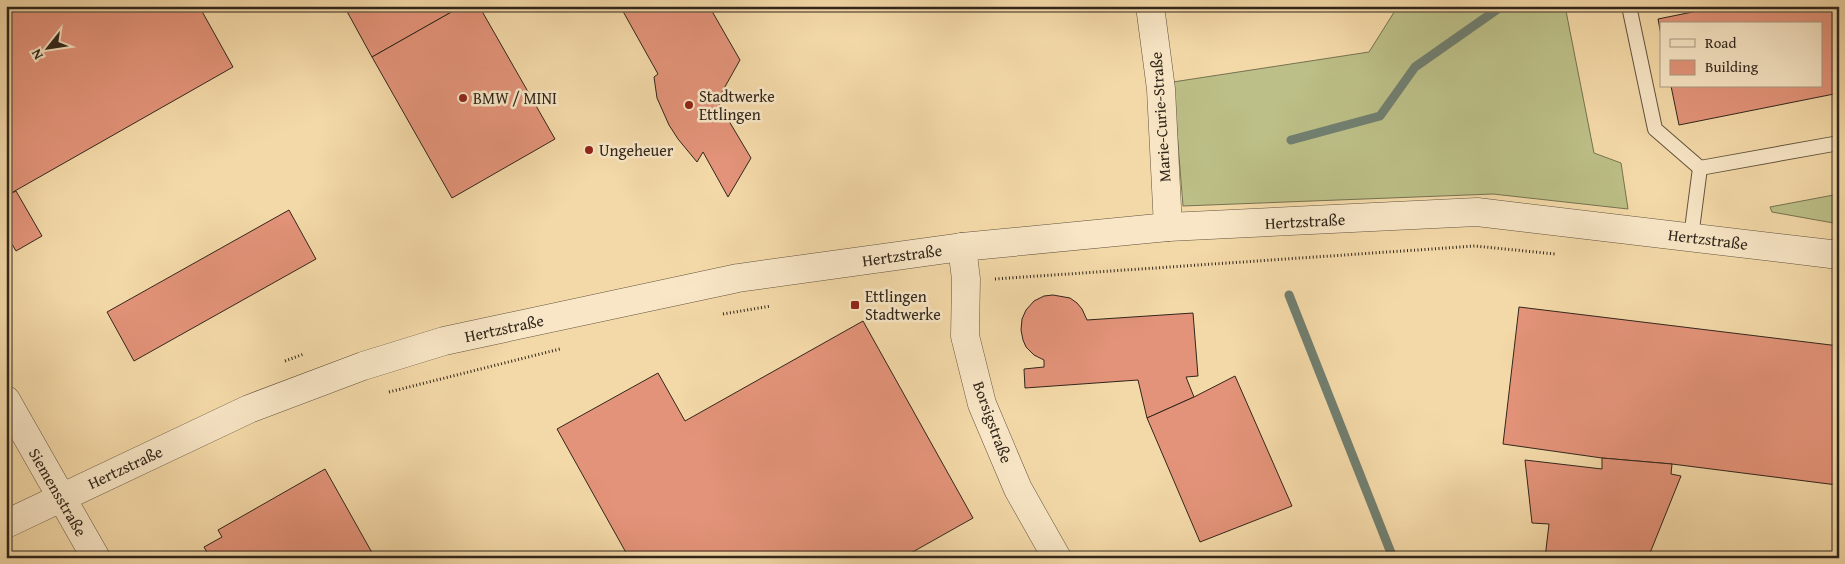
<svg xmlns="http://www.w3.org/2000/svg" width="1845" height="564" font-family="'Gentium Book Plus',serif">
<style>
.grass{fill:#bcbf87;stroke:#767251}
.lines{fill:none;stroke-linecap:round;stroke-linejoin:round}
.stream{stroke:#717f70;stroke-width:9}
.building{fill:#e39379;stroke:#31261b}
.service-casing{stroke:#62533e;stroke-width:16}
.minor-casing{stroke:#62533e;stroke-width:29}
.tertiary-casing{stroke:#62533e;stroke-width:29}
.path{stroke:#31261b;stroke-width:3;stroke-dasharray:1 2.5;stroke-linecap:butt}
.service{stroke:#f8e6c6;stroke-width:14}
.minor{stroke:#f8e6c6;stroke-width:28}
.tertiary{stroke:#f8e6c6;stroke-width:28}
.poi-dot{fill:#8f2418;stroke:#f8e6c6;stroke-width:2}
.labels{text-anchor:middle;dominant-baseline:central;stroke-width:5;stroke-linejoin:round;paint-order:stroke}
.poi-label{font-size:16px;fill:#31261b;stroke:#f8e6c6;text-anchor:start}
.street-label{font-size:16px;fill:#31261b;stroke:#f8e6c6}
</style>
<rect width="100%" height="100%" fill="#f4d9a8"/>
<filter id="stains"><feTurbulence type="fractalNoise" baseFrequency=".004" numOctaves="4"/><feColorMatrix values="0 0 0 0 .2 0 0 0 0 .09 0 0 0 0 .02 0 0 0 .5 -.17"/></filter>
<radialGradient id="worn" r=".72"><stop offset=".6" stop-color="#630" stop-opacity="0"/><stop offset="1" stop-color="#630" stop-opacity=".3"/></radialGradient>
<g class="grass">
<polygon points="1398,6 1565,6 1594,153 1621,163 1628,209 1493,194 1183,206 1173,82 1369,52"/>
<polygon points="1839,194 1839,224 1772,212 1770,207"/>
</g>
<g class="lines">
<g class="stream">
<polyline points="1291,140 1380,116 1415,67 1502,6"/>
<polyline points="1289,295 1393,558"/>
</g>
</g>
<g class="building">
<polygon points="6,6 199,6 233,67 6,196"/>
<polygon points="344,6 462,6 372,57"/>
<polygon points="462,6 479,6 555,139 452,198 372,57"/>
<polygon points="620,6 709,6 740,60 717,101 751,158 728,197 703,152 697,162 678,139 669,125 657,98 654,77 658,74"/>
<polygon points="1722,6 1839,6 1839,93 1679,125 1671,86 1821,86 1821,24 1661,24 1661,35 1658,19"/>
<polygon points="16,191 42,236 16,251 6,234 6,196"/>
<polygon points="289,210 316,259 134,361 107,312"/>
<polygon points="1053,295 1070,298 1077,303 1082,309 1087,320 1193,313 1198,376 1186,377 1194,397 1147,418 1138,380 1025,388 1024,369 1044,367 1044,360 1034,355 1026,347 1023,340 1021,330 1022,319 1026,310 1034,301 1044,296"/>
<polygon points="1519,307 1839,346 1839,473 1837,485 1672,464 1602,458 1503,444"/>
<polygon points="863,321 973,518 902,558 629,558 557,429 658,373 685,421"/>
<polygon points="1235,376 1292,506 1200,542 1147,418 1194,397"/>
<polygon points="1602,458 1672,464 1671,474 1681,476 1648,558 1545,558 1549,524 1532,523 1525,460 1602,469"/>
<polygon points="325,469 375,558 210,558 204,547 222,537 218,530"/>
</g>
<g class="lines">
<defs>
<g id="service">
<polyline points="1629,6 1655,129 1700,168"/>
<polyline points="1691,237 1700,168 1839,143"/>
</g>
<g id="minor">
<polyline points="1150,6 1161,89 1168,227"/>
<polyline points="962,247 966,279 965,336 982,404 1018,489 1057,558"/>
<polyline points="6,400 96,558"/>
</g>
<polyline id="tertiary" points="6,524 249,409 363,366 444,341 738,278 962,247 1168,227 1477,212 1839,255"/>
</defs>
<use href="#service" class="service-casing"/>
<use href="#minor" class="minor-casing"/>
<use href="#tertiary" class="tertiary-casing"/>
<g class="path">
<polyline points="995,279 1475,246 1555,254"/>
<polyline points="723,314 771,306"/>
<polyline points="285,361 304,354"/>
<polyline points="389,392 560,349"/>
</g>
<use href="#service" class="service"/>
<use href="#minor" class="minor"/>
<use href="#tertiary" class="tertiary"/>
</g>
<g class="poi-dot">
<circle cx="463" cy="98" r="5"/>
<circle cx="689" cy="105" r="5"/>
<circle cx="589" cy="150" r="5"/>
<rect x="850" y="300" width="10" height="10" rx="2.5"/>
</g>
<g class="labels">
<g class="poi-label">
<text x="699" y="96">Stadtwerke<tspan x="699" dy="18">Ettlingen</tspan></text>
<text x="473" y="98">BMW / MINI</text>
<text x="599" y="150">Ungeheuer</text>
<text x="865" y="296">Ettlingen<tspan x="865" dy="18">Stadtwerke</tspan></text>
</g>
<g class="street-label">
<text transform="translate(1160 117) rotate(-94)">Marie-Curie-Straße</text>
<text transform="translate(1305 221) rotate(-3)">Hertzstraße</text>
<text transform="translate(1708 239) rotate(7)">Hertzstraße</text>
<text transform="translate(902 255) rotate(-8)">Hertzstraße</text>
<text transform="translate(504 328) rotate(-12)">Hertzstraße</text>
<text transform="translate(993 422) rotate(70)">Borsigstraße</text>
<text transform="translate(125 467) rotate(-25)">Hertzstraße</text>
<text transform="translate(58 492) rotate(60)">Siemensstraße</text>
</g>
</g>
<rect width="1845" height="564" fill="none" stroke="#f4d9a8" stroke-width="25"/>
<rect x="8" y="8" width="1830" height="549" fill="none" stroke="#31261b" stroke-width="2.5"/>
<rect x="12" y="12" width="1820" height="539" fill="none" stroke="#31261b"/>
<rect x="1660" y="22" width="162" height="65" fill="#f8e6c6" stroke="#a89982"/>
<rect x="1670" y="39" width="25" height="8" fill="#f8e6c6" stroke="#a89982"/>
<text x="1705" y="48" font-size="15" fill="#31261b">Road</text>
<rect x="1670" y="60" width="25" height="15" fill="#e39379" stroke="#a89982"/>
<text x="1705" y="72" font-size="15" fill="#31261b">Building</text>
<g transform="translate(48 48) rotate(240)" stroke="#f8e6c6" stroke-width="4" paint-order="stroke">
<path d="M0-4L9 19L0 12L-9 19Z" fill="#31261b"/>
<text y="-8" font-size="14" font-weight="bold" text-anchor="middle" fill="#31261b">N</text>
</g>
<rect width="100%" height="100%" filter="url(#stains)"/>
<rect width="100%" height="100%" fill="url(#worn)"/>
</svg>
